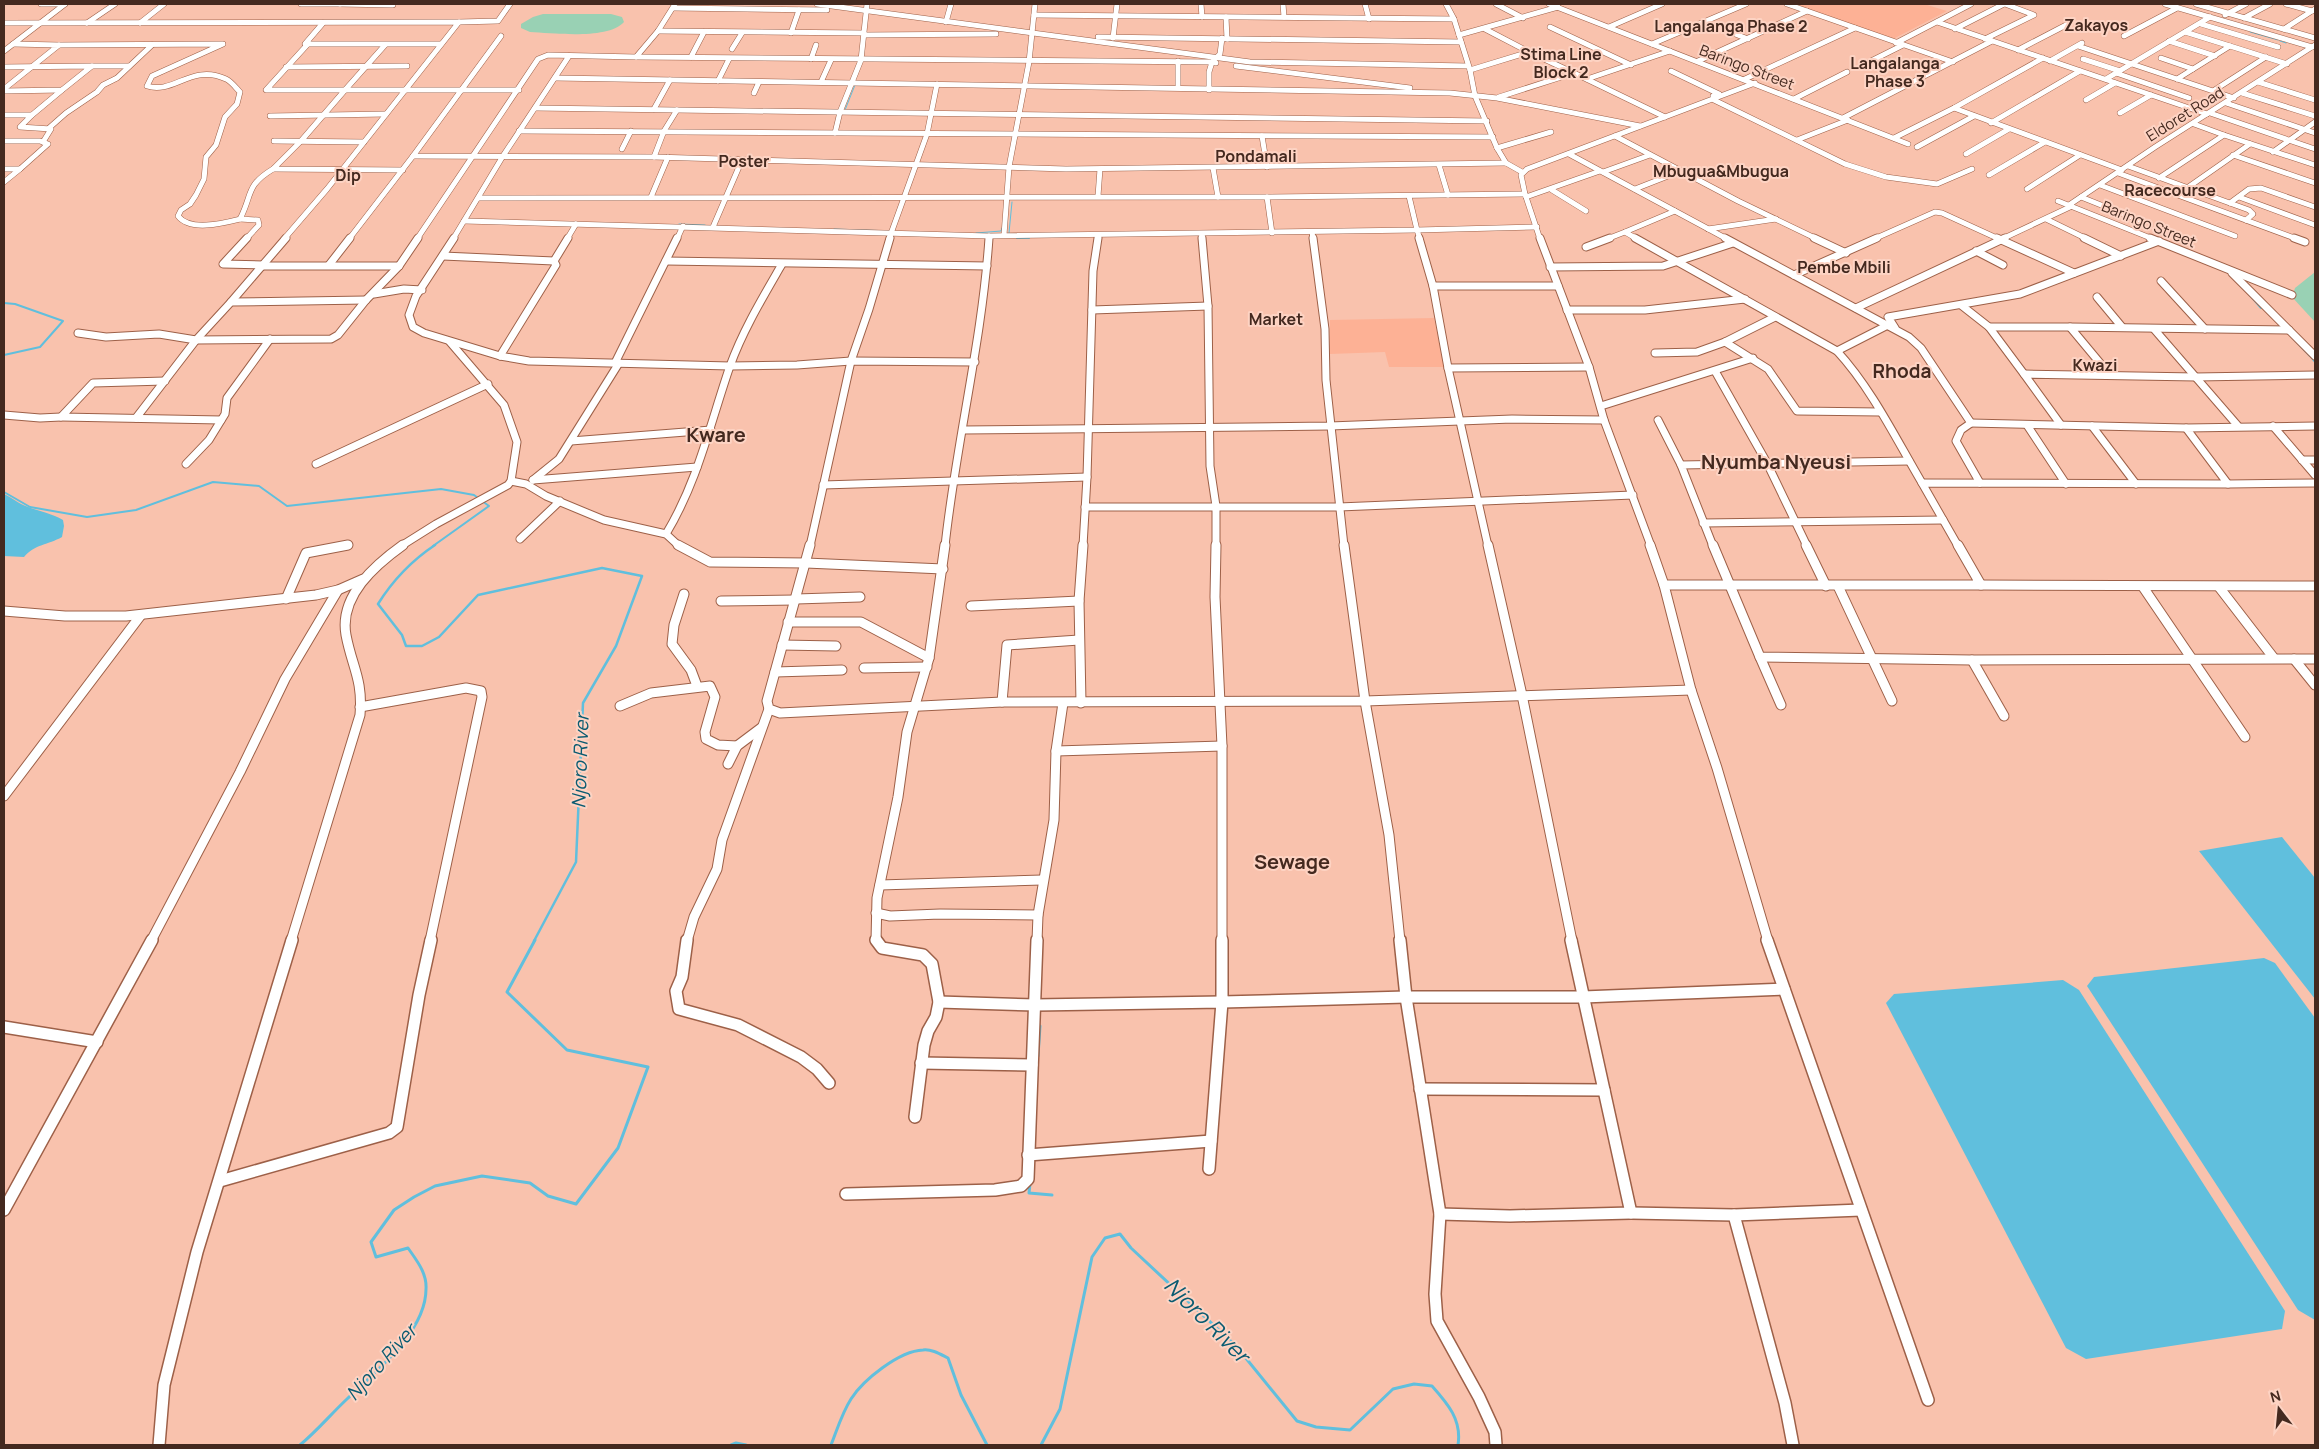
<svg xmlns="http://www.w3.org/2000/svg" width="2319" height="1449" font-family="Manrope,sans-serif">
<style>
.built{fill:#fdb195}
.green{fill:#99d1b4}
.water{fill:#60bfdd}
.lines{fill:none;stroke-linecap:round;stroke-linejoin:round}
.stream-far3{stroke:#60bfdd;stroke-width:1}
.stream-far2{stroke:#60bfdd;stroke-width:2}
.stream-far1{stroke:#60bfdd;stroke-width:2.5}
.stream{stroke:#60bfdd;stroke-width:3}
.minor-far3-casing{stroke:#9d6048;stroke-width:6}
.minor-far2-casing{stroke:#9d6048;stroke-width:9}
.minor-far1-casing{stroke:#9d6048;stroke-width:11}
.minor-casing{stroke:#9d6048;stroke-width:14}
.minor-far3{stroke:#fff;stroke-width:5}
.minor-far2{stroke:#fff;stroke-width:7}
.minor-far1{stroke:#fff;stroke-width:9}
.minor{stroke:#fff;stroke-width:11}
.labels{text-anchor:middle;dominant-baseline:central;stroke-width:4;stroke-linejoin:round;paint-order:stroke}
.far-street-label{font-size:15px;fill:#44291f;stroke:#fdd3c3}
.far-quarter-label{font-size:16px;font-weight:bold;fill:#44291f;stroke:#fdd3c3}
.far-district-label{font-size:19px;font-weight:bold;fill:#44291f;stroke:#fdd3c3}
.water-label{font-size:19px;font-style:italic;fill:#0a5b71;stroke:#fdd3c3}
.quarter-label{font-size:20px;font-weight:bold;fill:#44291f;stroke:#fdd3c3}
.near-water-label{font-size:22px;font-style:italic;fill:#0a5b71;stroke:#fdd3c3}
</style>
<rect width="100%" height="100%" fill="#f9c2ad"/>
<g class="built">
<polygon points="1795,4 1924,4 1947,11 1893,39"/>
<polygon points="1434,318 1444,367 1389,367 1385,352 1330,354 1330,320"/>
</g>
<g class="green">
<path d="M543,14h68l11,3 2,5c-16,18 -71,11 -94,10l-9,-4v-4l12,-7z"/>
<polygon points="2315,272 2315,322 2292,297 2295,288"/>
</g>
<g class="water">
<path d="M4,494c7,3 11,7 17,10 14,7 28,8 42,16l1,6 -2,11c-14,8 -27,7 -38,20l-20,-1z"/>
<polygon points="2282,837 2315,878 2315,999 2199,851"/>
<polygon points="2264,958 2275,963 2315,1018 2315,1320 2298,1310 2087,986 2094,977"/>
<polygon points="2063,980 2079,990 2285,1311 2282,1329 2086,1359 2066,1348 1886,1003 1894,994"/>
</g>
<g class="lines">
<g class="stream-far3">
<polyline points="2250,32 2278,40"/>
<polyline points="2280,41 2286,43"/>
<polyline points="1546,58 1559,63"/>
<polyline points="845,110 855,85"/>
<polyline points="679,224 705,225"/>
<polyline points="834,229 893,231"/>
<polyline points="976,233 1001,231 1002,228"/>
<polyline points="1009,233 1012,202"/>
<polyline points="1017,238 1029,238"/>
</g>
<g class="stream-far2">
<polyline points="1017,238 1029,238"/>
<polyline points="2249,294 2261,308"/>
<polyline points="4,303 15,304 63,321 40,347 4,355"/>
<polyline points="2292,337 2310,356"/>
<polyline points="2311,357 2315,362"/>
<polyline points="4,492 30,507 87,517 136,510 213,482 259,486 287,506 441,489 474,495 489,506 433,546"/>
</g>
<path class="stream-far1" d="M435,545c-24,16 -42,35 -57,59l24,31 4,11h16l17,-9 39,-42 124,-27 40,8 -26,70 -33,57 -7,159 -42,79"/>
<g class="stream">
<polyline points="1038,1056 1040,1026"/>
<polyline points="1030,1183 1029,1193 1052,1195"/>
<path d="M300,1445c17,-14 31,-31 47,-46 28,-27 79,-67 79,-110 1,-16 -9,-28 -18,-41l-32,9 -5,-15 23,-32 20,-13 21,-11 47,-10 48,7 18,13 28,8 42,-56 30,-81 -81,-17 -60,-58 28,-52"/>
<polyline points="731,1445 736,1443 746,1445"/>
<path d="M831,1445c6,-15 11,-32 20,-46 12,-19 48,-48 72,-49 9,-1 17,4 25,8l13,37 26,50"/>
<path d="M1041,1445l19,-36 32,-152 13,-19 15,-4 11,14 105,98 61,75 19,6 34,3 43,-41 21,-5 18,2c16,18 30,34 26,59"/>
</g>
<defs>
<g id="minor-far3">
<polyline points="41,4 65,4"/>
<polyline points="301,4 340,4"/>
<polyline points="340,4 393,5"/>
<polyline points="817,4 1250,62 1468,66"/>
<polyline points="1201,4 1202,17"/>
<polyline points="1283,4 1284,17"/>
<polyline points="1365,4 1369,19"/>
<polyline points="1446,4 1454,19 1470,70 1475,96 1497,148 1506,163 1522,172"/>
<polyline points="1496,4 1523,18"/>
<polyline points="1549,4 1908,144"/>
<polyline points="1787,4 1953,62"/>
<polyline points="2165,4 2312,47"/>
<polyline points="2196,4 2315,38"/>
<polyline points="2286,4 2312,11"/>
<polyline points="673,8 827,10"/>
<polyline points="1034,15 1454,19"/>
<polyline points="2225,15 2246,4"/>
<polyline points="1226,17 1227,39"/>
<polyline points="2244,18 2270,4"/>
<polyline points="459,22 498,21 510,4"/>
<polyline points="946,22 951,4"/>
<polyline points="1704,22 1748,39"/>
<polyline points="1937,22 2207,114"/>
<polyline points="4,23 459,22 327,189 284,239"/>
<polyline points="87,23 115,4"/>
<polyline points="140,23 164,4"/>
<polyline points="323,23 305,44 441,44"/>
<polyline points="2201,24 2278,47"/>
<polyline points="1550,27 1631,65"/>
<polyline points="1609,27 1662,4"/>
<polyline points="1955,29 2004,4"/>
<polyline points="2284,29 2315,9"/>
<polyline points="658,31 864,33"/>
<polyline points="791,33 799,10"/>
<polyline points="865,35 996,34"/>
<polyline points="1459,35 1558,7"/>
<polyline points="501,36 413,156 654,157 1066,169 1506,163"/>
<polyline points="2124,36 2177,8"/>
<polyline points="1098,37 1461,42"/>
<polyline points="1113,38 1117,4"/>
<polyline points="1985,39 2034,15 2005,4"/>
<polyline points="2169,41 2215,56"/>
<polyline points="1896,43 1971,4"/>
<polyline points="1652,44 1746,4"/>
<path d="M59,45l164,-1 -71,32 -5,10c26,9 45,-23 79,-7 5,2 10,9 14,13l-3,12 -12,13 -9,28 -10,12 -2,22 -8,16 -6,9 -9,6 -3,6c12,16 46,7 62,3"/>
<polyline points="307,45 266,90 345,90 385,45"/>
<polyline points="2078,46 2234,98"/>
<polyline points="2230,46 2287,64"/>
<polyline points="732,49 742,33"/>
<polyline points="2018,50 2068,24"/>
<polyline points="4,51 65,4"/>
<polyline points="636,57 1212,62 1220,54 1222,38"/>
<polyline points="691,57 704,32"/>
<polyline points="2161,58 2193,69"/>
<polyline points="811,59 816,45"/>
<polyline points="2083,59 2120,71"/>
<polyline points="1178,61 1178,85"/>
<polyline points="1698,61 1807,11"/>
<polyline points="2050,61 2082,43"/>
<polyline points="1865,64 1903,45"/>
<polyline points="92,66 129,66"/>
<polyline points="1236,66 1410,88"/>
<polyline points="4,67 92,66 62,90 4,91"/>
<polyline points="286,67 407,66"/>
<polyline points="1470,70 1529,52 1485,29"/>
<polyline points="1671,71 1719,94 1713,96 1715,97"/>
<polyline points="1574,73 1665,117"/>
<polyline points="2116,73 2189,98"/>
<polyline points="555,78 1450,93 1497,98 1640,126"/>
<polyline points="1587,79 1670,51"/>
<polyline points="1745,79 1855,28"/>
<polyline points="2106,79 2210,17"/>
<polyline points="2177,79 2230,46 2185,32"/>
<polyline points="718,81 729,59"/>
<polyline points="821,82 831,60"/>
<polyline points="2258,82 2315,100"/>
<polyline points="4,89 59,45 13,44"/>
<polyline points="1209,90 1209,72 1212,62 1216,63"/>
<polyline points="2213,91 2266,57"/>
<polyline points="754,93 759,82"/>
<polyline points="2242,93 2315,116"/>
<polyline points="1499,97 1574,73 1529,52"/>
<polyline points="1794,99 1847,72"/>
<polyline points="1714,100 1845,164 1886,177 1937,184 1972,169"/>
<polyline points="2086,100 2115,83"/>
<polyline points="2226,103 2315,133"/>
<polyline points="535,108 1487,121"/>
<polyline points="1954,108 2122,170"/>
<polyline points="654,109 670,80"/>
<polyline points="2120,113 2151,95"/>
<polyline points="2210,113 2315,149"/>
<polyline points="4,115 32,115 20,127 51,129 43,142"/>
<polyline points="32,115 62,90"/>
<polyline points="270,116 386,114"/>
<polyline points="1843,118 1992,41"/>
<polyline points="1991,123 2080,71"/>
<polyline points="49,128 66,113 97,92 103,85 117,78 152,45"/>
<polyline points="519,131 1493,137"/>
<polyline points="835,133 840,112 861,60 867,4"/>
<polyline points="2224,135 2315,165"/>
<polyline points="1262,136 1267,167"/>
<polyline points="1615,136 1738,201 1817,239"/>
<polyline points="1894,138 1954,108 2043,58"/>
<polyline points="1797,140 1848,120"/>
<polyline points="4,141 40,141 48,144 20,169 4,169"/>
<polyline points="274,141 364,142"/>
<polyline points="1917,147 1974,116"/>
<polyline points="1497,148 1551,132"/>
<polyline points="622,149 631,131"/>
<polyline points="2273,152 2315,122"/>
<polyline points="1569,154 1727,239"/>
<polyline points="1966,154 2009,129"/>
<polyline points="2233,155 2315,183"/>
<polyline points="654,157 664,131 677,110"/>
<polyline points="1439,165 1448,195"/>
<polyline points="2128,166 2249,210 2253,214 2246,220"/>
<polyline points="1213,168 1218,197"/>
<polyline points="403,170 273,169 301,141 345,90 519,90"/>
<polyline points="1603,172 1650,155"/>
<polyline points="2118,173 2297,239"/>
<polyline points="1989,175 2045,142"/>
<polyline points="2159,178 2224,135 2194,124"/>
<polyline points="4,182 20,169"/>
<polyline points="2100,185 2235,236"/>
<polyline points="2187,188 2250,144"/>
<polyline points="1635,189 1681,171"/>
<polyline points="2027,189 2080,155"/>
<polyline points="1552,190 1586,211"/>
<polyline points="1098,196 1100,169"/>
<polyline points="651,197 668,157"/>
<polyline points="1267,197 1272,233"/>
<polyline points="1526,197 1600,171"/>
<polyline points="2081,197 2141,221"/>
<polyline points="2239,197 2315,225"/>
<polyline points="479,198 1267,197 1525,194"/>
<polyline points="2058,201 2153,239"/>
<polyline points="2230,203 2249,189 2261,188 2315,207"/>
<polyline points="2069,205 2155,147 2315,45"/>
<polyline points="2046,219 2087,239"/>
<polyline points="464,221 989,236 1417,230 1409,196"/>
<polyline points="713,227 742,160"/>
<polyline points="1708,229 1776,219"/>
<polyline points="1312,232 1313,239"/>
<polyline points="1202,234 1202,239"/>
<polyline points="1004,235 1009,167 1029,62 1035,4"/>
<path d="M246,239l13,-14 -1,-5 -18,-1c13,-25 5,-33 33,-50"/>
<polyline points="349,239 413,156"/>
<polyline points="417,239 538,59 548,55 636,57 658,31 675,4"/>
<polyline points="453,239 503,156 569,56"/>
<polyline points="567,239 576,224"/>
<polyline points="677,239 683,226"/>
<polyline points="889,239 927,134 937,84"/>
<polyline points="989,239 989,236"/>
<polyline points="1098,239 1098,236"/>
<polyline points="1420,239 1417,230 1537,227"/>
<polyline points="1540,239 1525,194 1521,175 1527,169 1755,83"/>
<polyline points="1607,239 1625,232"/>
<polyline points="1637,239 1625,232 1675,211"/>
<polyline points="1874,239 1935,212 1942,213 1999,239"/>
<polyline points="2002,239 2072,206"/>
</g>
<g id="minor-far2">
<polyline points="247,238 223,264 263,265"/>
<polyline points="454,238 416,296 409,315 413,327 424,333 500,356 529,361 730,366 797,365 851,361 975,362"/>
<polyline points="1202,238 1208,306 1210,466 1216,506 1216,546"/>
<polyline points="1313,238 1325,329 1326,380 1344,546"/>
<polyline points="1419,238 1433,286 1448,368 1488,546"/>
<polyline points="1540,238 1589,367 1604,420 1651,546"/>
<path d="M1635,238l202,113c35,38 59,88 85,132"/>
<polyline points="1725,238 1909,337 1921,348 1971,423 1961,430 1956,441 1980,483"/>
<polyline points="1814,238 1846,253"/>
<polyline points="1997,238 2074,273"/>
<polyline points="2084,238 2121,256"/>
<polyline points="2150,238 2292,295"/>
<polyline points="2294,238 2305,242"/>
<polyline points="1586,247 1610,238"/>
<polyline points="1976,251 2003,265"/>
<polyline points="443,256 554,261"/>
<polyline points="666,261 987,266"/>
<polyline points="329,265 350,238"/>
<polyline points="261,266 399,266"/>
<polyline points="1550,267 1663,266 1733,243"/>
<polyline points="2232,273 2315,356"/>
<polyline points="1794,275 1877,238"/>
<polyline points="2161,281 2205,329"/>
<polyline points="1433,286 1558,286"/>
<polyline points="374,294 404,289 422,290"/>
<polyline points="2097,297 2122,327"/>
<polyline points="231,302 286,238"/>
<polyline points="1961,305 1989,327 2070,327"/>
<polyline points="1856,308 2005,238"/>
<polyline points="1092,310 1208,306"/>
<polyline points="1567,310 1645,310 1745,299"/>
<polyline points="1989,327 2024,374"/>
<polyline points="1895,328 1888,317 2020,294 2159,241"/>
<polyline points="2154,329 2238,426"/>
<polyline points="78,333 106,337 159,334 196,340 331,339 338,335 366,300 399,266 418,238"/>
<polyline points="1725,342 1768,369 1797,411 1880,412"/>
<polyline points="1837,351 1888,325"/>
<polyline points="1655,353 1697,352 1725,342 1775,317"/>
<polyline points="500,356 556,265 554,261 568,238"/>
<polyline points="615,363 677,238"/>
<polyline points="1448,368 1589,367"/>
<polyline points="1715,371 1767,463 1807,546"/>
<polyline points="2110,375 2070,327 2289,330"/>
<polyline points="165,381 93,383 61,417 221,420"/>
<polyline points="1601,406 1753,358"/>
<polyline points="4,415 40,418 61,417"/>
<polyline points="136,418 196,340 231,302 366,300"/>
<polyline points="1658,420 1681,465"/>
<polyline points="1971,423 2186,428"/>
<polyline points="2027,425 2066,484"/>
<polyline points="2061,425 2024,374 2196,377 2315,375"/>
<polyline points="2092,426 2136,484"/>
<polyline points="2273,426 2315,475"/>
<polyline points="963,430 1330,426 1512,419 1604,420"/>
<polyline points="571,441 711,430"/>
<polyline points="2302,460 2315,460"/>
<polyline points="186,464 209,440 225,414 227,398 270,339"/>
<polyline points="316,464 488,384"/>
<polyline points="533,480 697,467"/>
<polyline points="533,480 559,459 619,363"/>
<polyline points="511,481 526,484 546,496 604,520 666,534 679,546"/>
<polyline points="2228,484 2315,483"/>
<polyline points="823,485 1087,477"/>
<polyline points="1085,507 1339,507 1633,495"/>
<polyline points="1703,523 1943,520"/>
<path d="M666,534c32,-53 44,-110 64,-168 13,-36 33,-69 52,-102"/>
<polyline points="520,539 560,501"/>
<polyline points="343,546 348,545"/>
<polyline points="401,546 436,524 508,485 511,481 517,442 504,405 450,342"/>
<polyline points="810,546 851,361 869,309 890,238"/>
<path d="M945,546c11,-103 37,-204 44,-308"/>
<polyline points="1083,546 1087,477 1093,271 1098,238"/>
<polyline points="1713,546 1681,465 1909,461"/>
<polyline points="1958,546 1922,483 2228,484 2186,428 2315,426"/>
</g>
<g id="minor-far1">
<polyline points="678,545 710,562 806,563 943,569"/>
<polyline points="810,545 767,701 769,709 780,713 1002,702 1365,701 1691,690"/>
<polyline points="1216,545 1215,597 1222,746 1222,941"/>
<polyline points="1344,545 1365,701 1389,835 1400,941"/>
<polyline points="1488,545 1522,695 1572,941"/>
<polyline points="1650,545 1664,585 1981,585 1958,545"/>
<polyline points="1713,545 1760,657 1972,660 2315,659"/>
<polyline points="1806,545 1826,586"/>
<polyline points="1664,585 1691,690 1717,768 1768,941"/>
<polyline points="1981,585 2315,586"/>
<polyline points="1838,586 1892,701"/>
<polyline points="2143,587 2245,737"/>
<polyline points="2219,587 2273,657"/>
<polyline points="684,594 674,625 672,644 691,670 697,686"/>
<polyline points="286,599 306,553 348,545"/>
<polyline points="796,599 860,597"/>
<polyline points="721,601 795,600"/>
<polyline points="971,606 1079,601"/>
<polyline points="4,611 65,616 126,616 316,595 338,590 363,579"/>
<polyline points="788,622 861,622 929,658"/>
<polyline points="782,645 836,646"/>
<polyline points="1760,657 1781,705"/>
<polyline points="2294,659 2315,685"/>
<polyline points="1972,660 2004,716"/>
<polyline points="864,668 927,667"/>
<polyline points="775,672 842,670"/>
<polyline points="1002,702 1007,645 1079,640"/>
<polyline points="1081,703 1079,601 1083,545"/>
<polyline points="620,706 651,693 710,686 715,697 705,732 706,739 718,745 737,746"/>
<polyline points="360,707 466,688 481,691 482,697 430,941"/>
<polyline points="1056,751 1222,746"/>
<polyline points="728,764 737,746 761,728"/>
<polyline points="4,796 141,615"/>
<polyline points="880,885 1042,880"/>
<polyline points="876,913 890,916 940,914 1038,915"/>
<polyline points="151,941 240,772 285,679 338,590"/>
<path d="M291,941l69,-226c3,-36 -8,-48 -14,-80 -7,-39 29,-70 57,-90"/>
<polyline points="687,941 694,917 717,869 722,840 769,709"/>
<polyline points="876,941 877,898 898,797 907,732 929,658 945,545"/>
<polyline points="1037,941 1038,915 1054,820 1056,751 1063,703"/>
</g>
<g id="minor">
<polyline points="687,940 682,977 676,991 679,1009 738,1025 801,1057 817,1069 829,1083"/>
<polyline points="876,940 882,948 923,955 932,964 939,1002 936,1017 928,1031 924,1045 915,1117"/>
<polyline points="1222,940 1222,1002 1406,997 1583,997 1784,989"/>
<polyline points="1400,940 1406,997 1440,1214 1435,1294 1437,1321 1479,1397 1495,1432 1496,1445"/>
<polyline points="1767,940 1928,1400"/>
<polyline points="939,1002 1036,1005 1222,1002 1209,1169"/>
<polyline points="4,1027 97,1042"/>
<polyline points="921,1063 1032,1065"/>
<polyline points="1420,1089 1604,1090"/>
<polyline points="1028,1155 1211,1141"/>
<polyline points="220,1181 389,1133 397,1127 419,995 431,940"/>
<polyline points="846,1194 995,1190 1021,1186 1028,1179 1037,940"/>
<polyline points="4,1210 152,940"/>
<polyline points="1631,1213 1734,1215 1861,1210"/>
<polyline points="1440,1214 1510,1216 1631,1213 1571,940"/>
<polyline points="1734,1215 1785,1403 1793,1445"/>
<polyline points="159,1445 164,1385 197,1252 292,940"/>
</g>
</defs>
<use href="#minor-far3" class="minor-far3-casing"/>
<use href="#minor-far2" class="minor-far2-casing"/>
<use href="#minor-far1" class="minor-far1-casing"/>
<use href="#minor" class="minor-casing"/>
<use href="#minor-far3" class="minor-far3"/>
<use href="#minor-far2" class="minor-far2"/>
<use href="#minor-far1" class="minor-far1"/>
<use href="#minor" class="minor"/>
</g>
<g class="labels">
<g class="far-street-label">
<text transform="translate(1747 67) rotate(21)">Baringo Street</text>
<text transform="translate(2185 114) rotate(-32)">Eldoret Road</text>
<text transform="translate(2149 224) rotate(22)">Baringo Street</text>
</g>
<g class="far-quarter-label">
<text x="2096" y="25">Zakayos</text>
<text x="1731" y="26">Langalanga Phase 2</text>
<text x="1561" y="54">Stima Line<tspan x="1561" dy="18">Block 2</tspan></text>
<text x="1895" y="63">Langalanga<tspan x="1895" dy="18">Phase 3</tspan></text>
<text x="1256" y="156">Pondamali</text>
<text x="744" y="161">Poster</text>
<text x="1721" y="171">Mbugua&amp;Mbugua</text>
<text x="348" y="175">Dip</text>
<text x="2170" y="190">Racecourse</text>
<text x="1844" y="267">Pembe Mbili</text>
<text x="1276" y="319">Market</text>
<text x="2095" y="365">Kwazi</text>
</g>
<g class="far-district-label">
<text x="1902" y="371">Rhoda</text>
</g>
<g class="water-label">
<text transform="translate(580 761) rotate(-88)">Njoro River</text>
<text transform="translate(381 1362) rotate(-48)">Njoro River</text>
</g>
<g class="quarter-label">
<text x="716" y="434">Kware</text>
<text x="1776" y="461">Nyumba Nyeusi</text>
<text x="1292" y="861">Sewage</text>
</g>
<g class="near-water-label">
<text transform="translate(1207 1320) rotate(45)">Njoro River</text>
</g>
</g>
<rect width="2319" height="1449" fill="none" stroke="#44291f" stroke-width="10"/>
<g transform="translate(2279 1409) rotate(344)" stroke="#fdd3c3" stroke-width="4" paint-order="stroke">
<path d="M0-4L9 19L0 12L-9 19Z" fill="#44291f"/>
<text y="-8" font-size="14" font-weight="bold" text-anchor="middle" fill="#44291f">N</text>
</g>
</svg>
